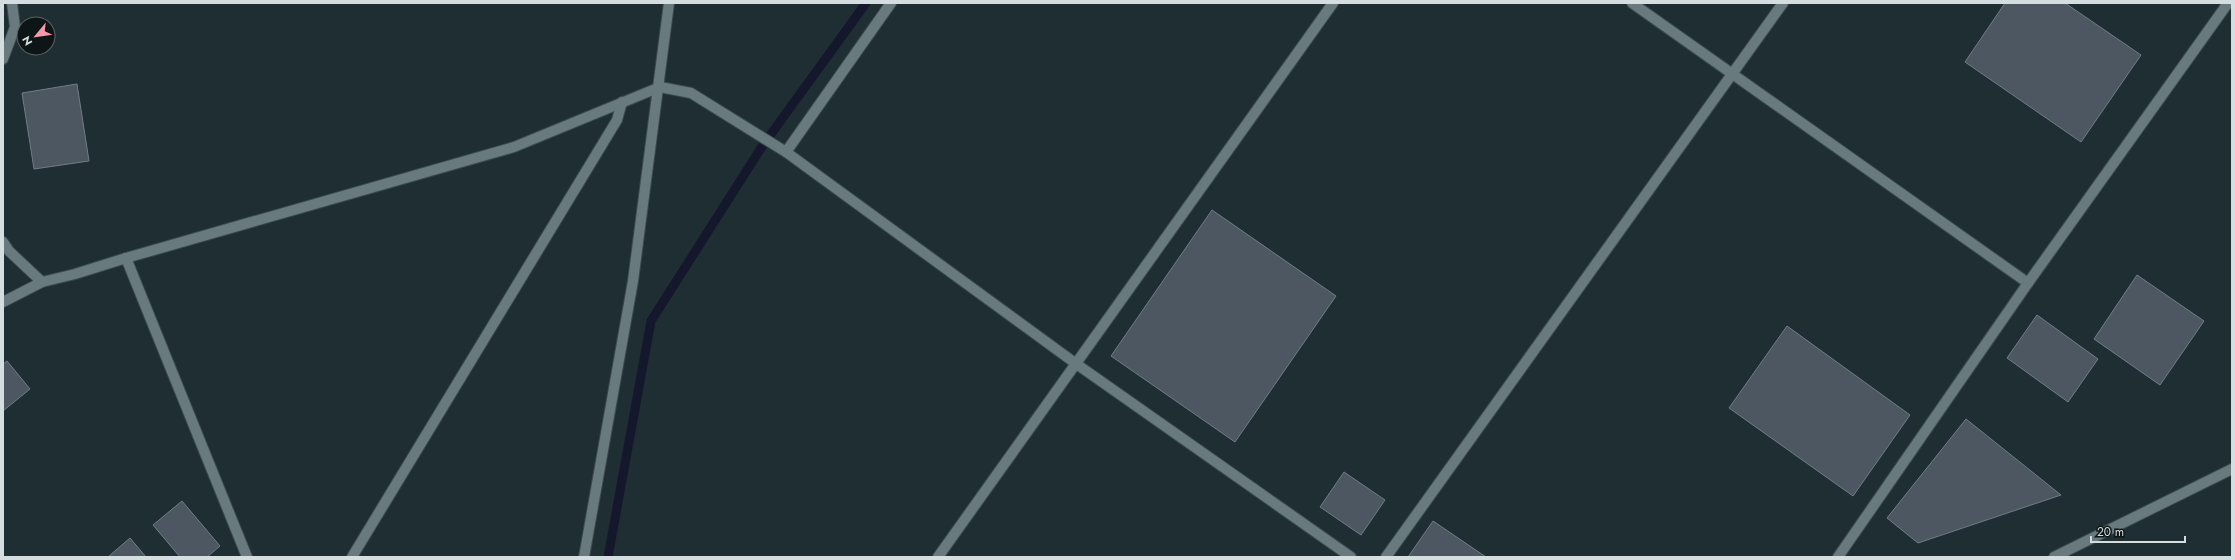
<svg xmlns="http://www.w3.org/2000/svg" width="2235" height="560" font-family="Jost,sans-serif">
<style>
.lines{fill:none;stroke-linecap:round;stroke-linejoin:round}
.stream{stroke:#15172d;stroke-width:9}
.building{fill:#4c5761;stroke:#717c88}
.minor-casing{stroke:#3d4a4d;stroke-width:12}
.tertiary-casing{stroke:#3d4a4d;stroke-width:12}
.minor{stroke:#697a7f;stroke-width:10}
.tertiary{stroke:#697a7f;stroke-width:10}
</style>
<rect width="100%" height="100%" fill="#1f2e32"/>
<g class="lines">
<polyline class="stream" points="608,557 651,321 763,145 866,3"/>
</g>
<g class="building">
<polygon points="2005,3 2065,3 2141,55 2081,142 1965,62"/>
<polygon points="77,84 89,161 34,169 22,93"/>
<polygon points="1212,210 1336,296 1235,442 1111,356"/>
<polygon points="2137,275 2204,321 2160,385 2094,339"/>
<polygon points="2037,315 2098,359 2068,402 2007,358"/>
<polygon points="1787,326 1910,415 1853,496 1729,408"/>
<polygon points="7,361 30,389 3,411 3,364"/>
<polygon points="1966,419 2061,495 1918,543 1887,518"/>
<polygon points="1344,472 1385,500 1361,535 1320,507"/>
<polygon points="182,501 220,546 207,557 180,557 153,525"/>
<polygon points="1433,521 1486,557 1408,557"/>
<polygon points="130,538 146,557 108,557"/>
</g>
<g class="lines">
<defs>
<g id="minor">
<polyline points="1632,3 2028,283"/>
<polyline points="3,59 15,27 12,3"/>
<polyline points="786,152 891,3"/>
<polyline points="3,242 9,251 42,282"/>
<polyline points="126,258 247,557"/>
<polyline points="3,302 42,282 75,274 126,258 514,147 660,87 691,93 786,152 1075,363 1351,557"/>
<polyline points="352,557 617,120 622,102"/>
<polyline points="938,557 1333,3"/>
<polyline points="1386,557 1783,3"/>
<polyline points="1838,557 2028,283 2228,3"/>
<polyline points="2054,557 2232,469"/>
</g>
<polyline id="tertiary" points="584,557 633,281 669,3"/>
</defs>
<use href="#minor" class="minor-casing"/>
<use href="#tertiary" class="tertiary-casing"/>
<use href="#minor" class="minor"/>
<use href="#tertiary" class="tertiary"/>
</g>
<rect width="2235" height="560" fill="none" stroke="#d4dde0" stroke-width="8"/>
<g transform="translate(36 36) rotate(241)"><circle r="19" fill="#0e1517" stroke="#5d6567"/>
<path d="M0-3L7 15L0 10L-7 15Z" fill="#f39aaa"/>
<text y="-6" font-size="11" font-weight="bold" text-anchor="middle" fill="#d4dde0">N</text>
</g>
<path d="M2091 536v6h94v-6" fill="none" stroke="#d4dde0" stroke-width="2"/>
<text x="2097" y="536" font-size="12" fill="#d4dde0" stroke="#0e1517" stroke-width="3" paint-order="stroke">20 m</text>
</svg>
